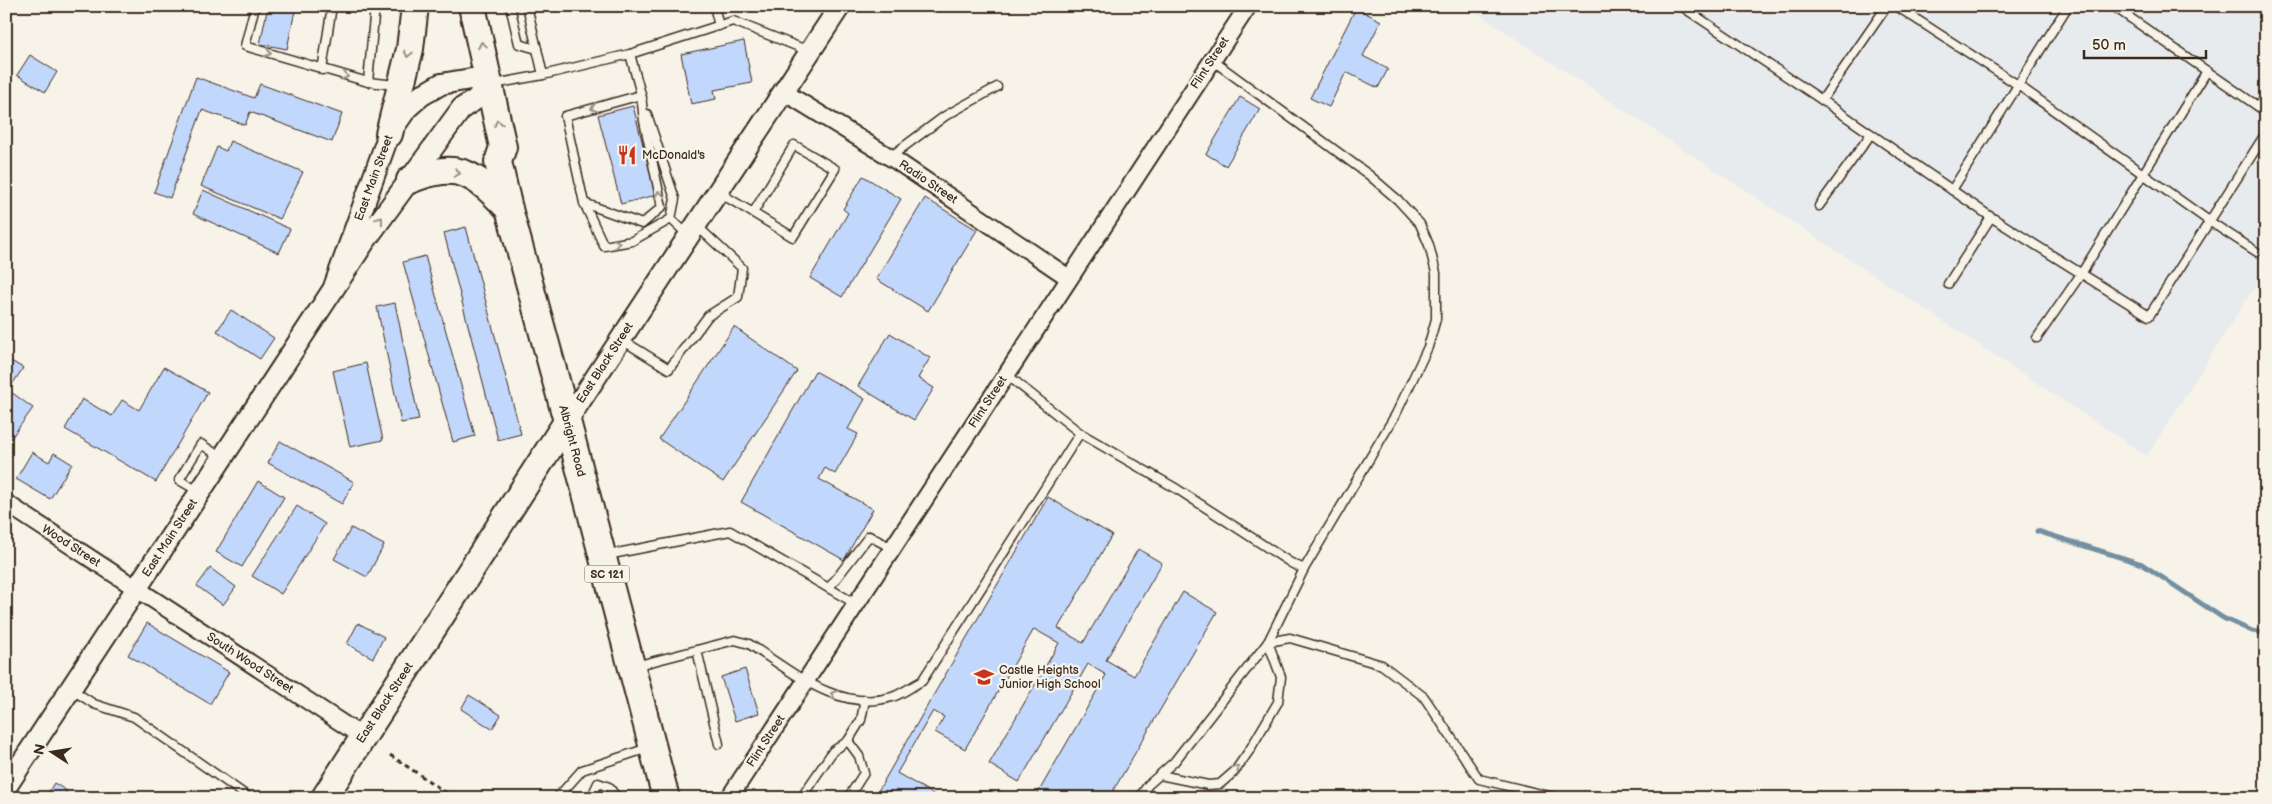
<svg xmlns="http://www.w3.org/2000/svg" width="2272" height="804" font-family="'Balsamiq Sans',sans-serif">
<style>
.built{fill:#e7ebee}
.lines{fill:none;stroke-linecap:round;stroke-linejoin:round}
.stream{stroke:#738fa1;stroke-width:5}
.building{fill:#c2d7fc;stroke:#3b2a1e}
.service-casing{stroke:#3b2a1e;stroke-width:11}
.minor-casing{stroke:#3b2a1e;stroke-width:20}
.tertiary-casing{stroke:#3b2a1e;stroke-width:24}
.primary-casing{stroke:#3b2a1e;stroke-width:29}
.trunk-casing{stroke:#3b2a1e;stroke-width:30}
.path{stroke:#3b2a1e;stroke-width:3;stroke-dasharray:5 4;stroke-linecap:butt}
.service{stroke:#f7f3e8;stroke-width:8}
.minor{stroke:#f7f3e8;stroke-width:16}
.tertiary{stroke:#f7f3e8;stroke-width:20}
.primary{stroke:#f7f3e8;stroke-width:25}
.trunk{stroke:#f7f3e8;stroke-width:26}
.oneway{stroke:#998e83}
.labels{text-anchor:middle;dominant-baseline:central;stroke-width:4.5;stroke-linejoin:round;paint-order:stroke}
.shield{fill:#f7f3e8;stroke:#73665b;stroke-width:1}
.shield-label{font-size:11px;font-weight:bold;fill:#3b2a1e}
.street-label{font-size:12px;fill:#3b2a1e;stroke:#f7f3e8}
.poi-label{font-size:12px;fill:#3b2a1e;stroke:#f7f3e8;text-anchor:start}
</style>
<rect width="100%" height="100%" fill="#f7f3e8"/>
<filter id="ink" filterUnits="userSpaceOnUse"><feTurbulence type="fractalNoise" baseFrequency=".02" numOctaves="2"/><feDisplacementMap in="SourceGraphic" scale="10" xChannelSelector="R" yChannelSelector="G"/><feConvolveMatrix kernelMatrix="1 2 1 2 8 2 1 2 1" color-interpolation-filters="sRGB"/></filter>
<g filter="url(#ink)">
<polygon class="built" points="1466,6 2266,6 2266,269 2147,456"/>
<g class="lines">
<polyline class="stream" points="2037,531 2142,564 2223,618 2252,631 2266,633"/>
</g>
<g class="building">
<polygon points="268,6 296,6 287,49 260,44"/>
<polygon points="1356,8 1381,21 1363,56 1388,69 1378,88 1346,72 1329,107 1310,98"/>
<polygon points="744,41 752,83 714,90 716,99 691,104 681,54"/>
<polygon points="30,55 57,72 45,92 17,75"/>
<polygon points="196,77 254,98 260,84 342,114 332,142 250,112 245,125 202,110 170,198 154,192"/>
<polygon points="1240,97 1260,109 1226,166 1206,154"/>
<polygon points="633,106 656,195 621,204 598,115"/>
<polygon points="230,141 303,172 280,219 201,186 217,147 226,151"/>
<polygon points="863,176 901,199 842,297 810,278 848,213 843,209"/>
<polygon points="203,190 290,229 279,253 193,214"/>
<polygon points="925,198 977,230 928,311 876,279"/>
<polygon points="466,227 521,434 498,440 444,233"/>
<polygon points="425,256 475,436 453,442 403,262"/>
<polygon points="395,303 419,420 401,423 377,307"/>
<polygon points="231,310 274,338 260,359 217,331"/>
<polygon points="734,327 797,371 723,482 659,439"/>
<polygon points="890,333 930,358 918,378 934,388 914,420 858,386"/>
<polygon points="11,361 23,368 8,391 6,389 6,365"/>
<polygon points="366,363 383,440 350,447 333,371"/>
<polygon points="164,367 208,392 156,482 65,429 82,399 112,416 122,400 139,410"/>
<polygon points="815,371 865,399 848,429 858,434 835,474 825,468 819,479 873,509 844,560 741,502"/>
<polygon points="11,392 33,408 9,441 6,439 6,399"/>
<polygon points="280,441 354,482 342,504 268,463"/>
<polygon points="32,452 49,462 54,453 72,464 50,499 16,479"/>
<polygon points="258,481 284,497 242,567 216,552"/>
<polygon points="1048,497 1112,535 1058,628 1083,643 1138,549 1162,563 1106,660 1134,676 1183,592 1217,612 1109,798 1035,798 1106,675 1088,664 1019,782 989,764 1059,643 1034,629 965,749 935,732 944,717 933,711 897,773 940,798 874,798"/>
<polygon points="297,506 325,524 281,594 252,576"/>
<polygon points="351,528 384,545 367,577 334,559"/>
<polygon points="210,568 236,587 223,605 197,586"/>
<polygon points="147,623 229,672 210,704 128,655"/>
<polygon points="358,623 384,637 373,658 347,644"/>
<polygon points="745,669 759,713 735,721 721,677"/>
<polygon points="469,695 501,715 492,729 461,709"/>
<polygon points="54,783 67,791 63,798 45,798"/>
</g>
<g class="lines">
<defs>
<g id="service">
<polyline points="255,6 245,46 368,82 396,85"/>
<polyline points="510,6 519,44 537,49"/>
<polyline points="527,6 543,75"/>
<polyline points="714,6 719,26"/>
<polyline points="1681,6 1822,100"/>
<polyline points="1887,6 1822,100 1991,217 2149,316 2266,133"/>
<polyline points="1896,6 2018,85 2209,221 2257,252"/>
<polyline points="2113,6 2266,112"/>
<polyline points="630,54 733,21 809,51"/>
<polyline points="322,70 332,6"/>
<polyline points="368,82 375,6"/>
<polyline points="494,84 543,75 630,54 642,98"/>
<polyline points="647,114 675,199 671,219 688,235"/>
<polyline points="890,157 945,116 997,87"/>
<polyline points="1952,190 2068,6"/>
<polyline points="718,192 793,237 835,169 794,145 753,213"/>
<polyline points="584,203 642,224 662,207 644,121 641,95 565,116 584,203 604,246 632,241 671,219"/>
<polyline points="1819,206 1871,134"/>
<polyline points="1948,284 1991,217"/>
<polyline points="2037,338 2081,274 2207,71"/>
<polyline points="622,340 669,369 708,316 738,297 742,268 696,225"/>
<polyline points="1080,433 1177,489 1291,563 1304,569 1396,414 1428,347 1436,319 1436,273 1429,245 1420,224 1398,200 1369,175 1212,60"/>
<polyline points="200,492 179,480 201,444 222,458"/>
<polyline points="607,555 730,531 856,604"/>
<polyline points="829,588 869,536 892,548"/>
<polyline points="697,650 719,744"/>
<path d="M635,666l100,-26 14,4c42,27 90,69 143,53 10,-3 20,-11 30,-16l158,-248 -74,-59"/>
<polyline points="71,689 94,704 134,717 247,796"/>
<polyline points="1160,775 1208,785 1220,784 1235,771 1249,751 1278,702 1281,677 1268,642 1290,638 1382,665 1424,697 1479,779 1557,798"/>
<polyline points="557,798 582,770 648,748"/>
<polyline points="591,798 598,783 609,787 617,798"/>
<polyline points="801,798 833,751 848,741 861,720 865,700"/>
<polyline points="848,798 864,773 859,756 848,741"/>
<polyline points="1139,798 1148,785 1174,762 1268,642 1304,569"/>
</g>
<g id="minor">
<polyline points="784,92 898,162 1069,278"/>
<polyline points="6,503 363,737"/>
<polyline points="729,798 1248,6"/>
</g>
<g id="tertiary">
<polyline points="567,421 840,6"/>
<polyline points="6,787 365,241 462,108 475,100 489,85 471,79 441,84 422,95 407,108 389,134 333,290"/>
</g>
<polyline id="primary" points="324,798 567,421"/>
<g id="trunk">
<polyline points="472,6 503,147 498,162 509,209 567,421 666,798"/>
<polyline points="389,134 410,49 415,6"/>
<path d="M410,180c50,-20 64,-6 99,29"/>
</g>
</defs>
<use href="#service" class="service-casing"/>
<use href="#minor" class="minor-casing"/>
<use href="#tertiary" class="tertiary-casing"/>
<use href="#primary" class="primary-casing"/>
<use href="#trunk" class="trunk-casing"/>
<polyline class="path" points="390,755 454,798"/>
<use href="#service" class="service"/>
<use href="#minor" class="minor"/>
<use href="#tertiary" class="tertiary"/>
<use href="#primary" class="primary"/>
<use href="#trunk" class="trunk"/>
</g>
<defs><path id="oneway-chevron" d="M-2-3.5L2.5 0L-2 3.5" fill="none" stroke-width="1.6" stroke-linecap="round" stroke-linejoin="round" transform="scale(1.25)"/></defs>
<g class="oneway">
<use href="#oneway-chevron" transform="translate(482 45) rotate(-101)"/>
<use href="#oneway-chevron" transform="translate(268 53) rotate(17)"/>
<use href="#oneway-chevron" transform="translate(408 54) rotate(102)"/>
<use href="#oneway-chevron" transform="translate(345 76) rotate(15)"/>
<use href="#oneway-chevron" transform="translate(594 108) rotate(164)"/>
<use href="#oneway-chevron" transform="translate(498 123) rotate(-103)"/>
<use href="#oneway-chevron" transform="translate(457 173) rotate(10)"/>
<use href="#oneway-chevron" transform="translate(659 194) rotate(-101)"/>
<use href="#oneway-chevron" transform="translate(380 220) rotate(-53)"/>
<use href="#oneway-chevron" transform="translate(617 243) rotate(-9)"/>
<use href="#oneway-chevron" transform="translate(834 694) rotate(-160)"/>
<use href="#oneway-chevron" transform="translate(1236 768) rotate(-49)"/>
</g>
</g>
<defs>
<symbol id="restaurant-bare" viewBox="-9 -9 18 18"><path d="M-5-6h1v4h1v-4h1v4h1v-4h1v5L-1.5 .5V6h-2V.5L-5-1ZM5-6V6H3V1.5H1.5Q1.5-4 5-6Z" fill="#c8321e" stroke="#f7f3e8" stroke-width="2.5" paint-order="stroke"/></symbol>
<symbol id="school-bare" viewBox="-9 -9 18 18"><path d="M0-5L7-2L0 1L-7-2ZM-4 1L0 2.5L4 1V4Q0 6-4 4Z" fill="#c8321e" stroke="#f7f3e8" stroke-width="2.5" paint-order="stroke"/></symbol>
</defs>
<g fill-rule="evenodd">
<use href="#restaurant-bare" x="613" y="141" width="28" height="28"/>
<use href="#school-bare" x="970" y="663" width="28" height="28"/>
</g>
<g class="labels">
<rect class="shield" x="584.5" y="565.5" width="45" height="17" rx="4"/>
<g class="shield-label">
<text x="607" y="574">SC 121</text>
</g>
<g class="street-label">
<text transform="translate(1210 63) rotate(-57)">Flint Street</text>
<text transform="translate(374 178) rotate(-70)">East Main Street</text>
<text transform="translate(928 182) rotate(34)">Radio Street</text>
<text transform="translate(605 363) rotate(-57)">East Black Street</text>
<text transform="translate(988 402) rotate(-57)">Flint Street</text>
<text transform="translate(572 441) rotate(75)">Albright Road</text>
<text transform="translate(170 538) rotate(-57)">East Main Street</text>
<text transform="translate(71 546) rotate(33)">Wood Street</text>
<text transform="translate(250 663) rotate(33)">South Wood Street</text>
<text transform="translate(385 703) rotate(-57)">East Black Street</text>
<text transform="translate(766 741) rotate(-57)">Flint Street</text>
</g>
<g class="poi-label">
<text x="642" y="155">McDonald's</text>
<text x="999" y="670">Castle Heights<tspan x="999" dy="14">Junior High School</tspan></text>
</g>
</g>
<rect width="2272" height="804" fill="none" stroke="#f7f3e8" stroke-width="25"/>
<rect x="12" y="12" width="2247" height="779" fill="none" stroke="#3b2a1e" stroke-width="2" filter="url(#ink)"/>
<g transform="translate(52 752) rotate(282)" stroke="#f7f3e8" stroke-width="4" paint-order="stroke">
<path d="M0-4L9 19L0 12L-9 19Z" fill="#3b2a1e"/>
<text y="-8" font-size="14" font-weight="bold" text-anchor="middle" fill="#3b2a1e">N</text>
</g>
<path d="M2084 50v8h122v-8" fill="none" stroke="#3b2a1e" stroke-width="2.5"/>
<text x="2092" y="50" font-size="15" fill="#3b2a1e" stroke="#f7f3e8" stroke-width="4" paint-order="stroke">50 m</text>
</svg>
